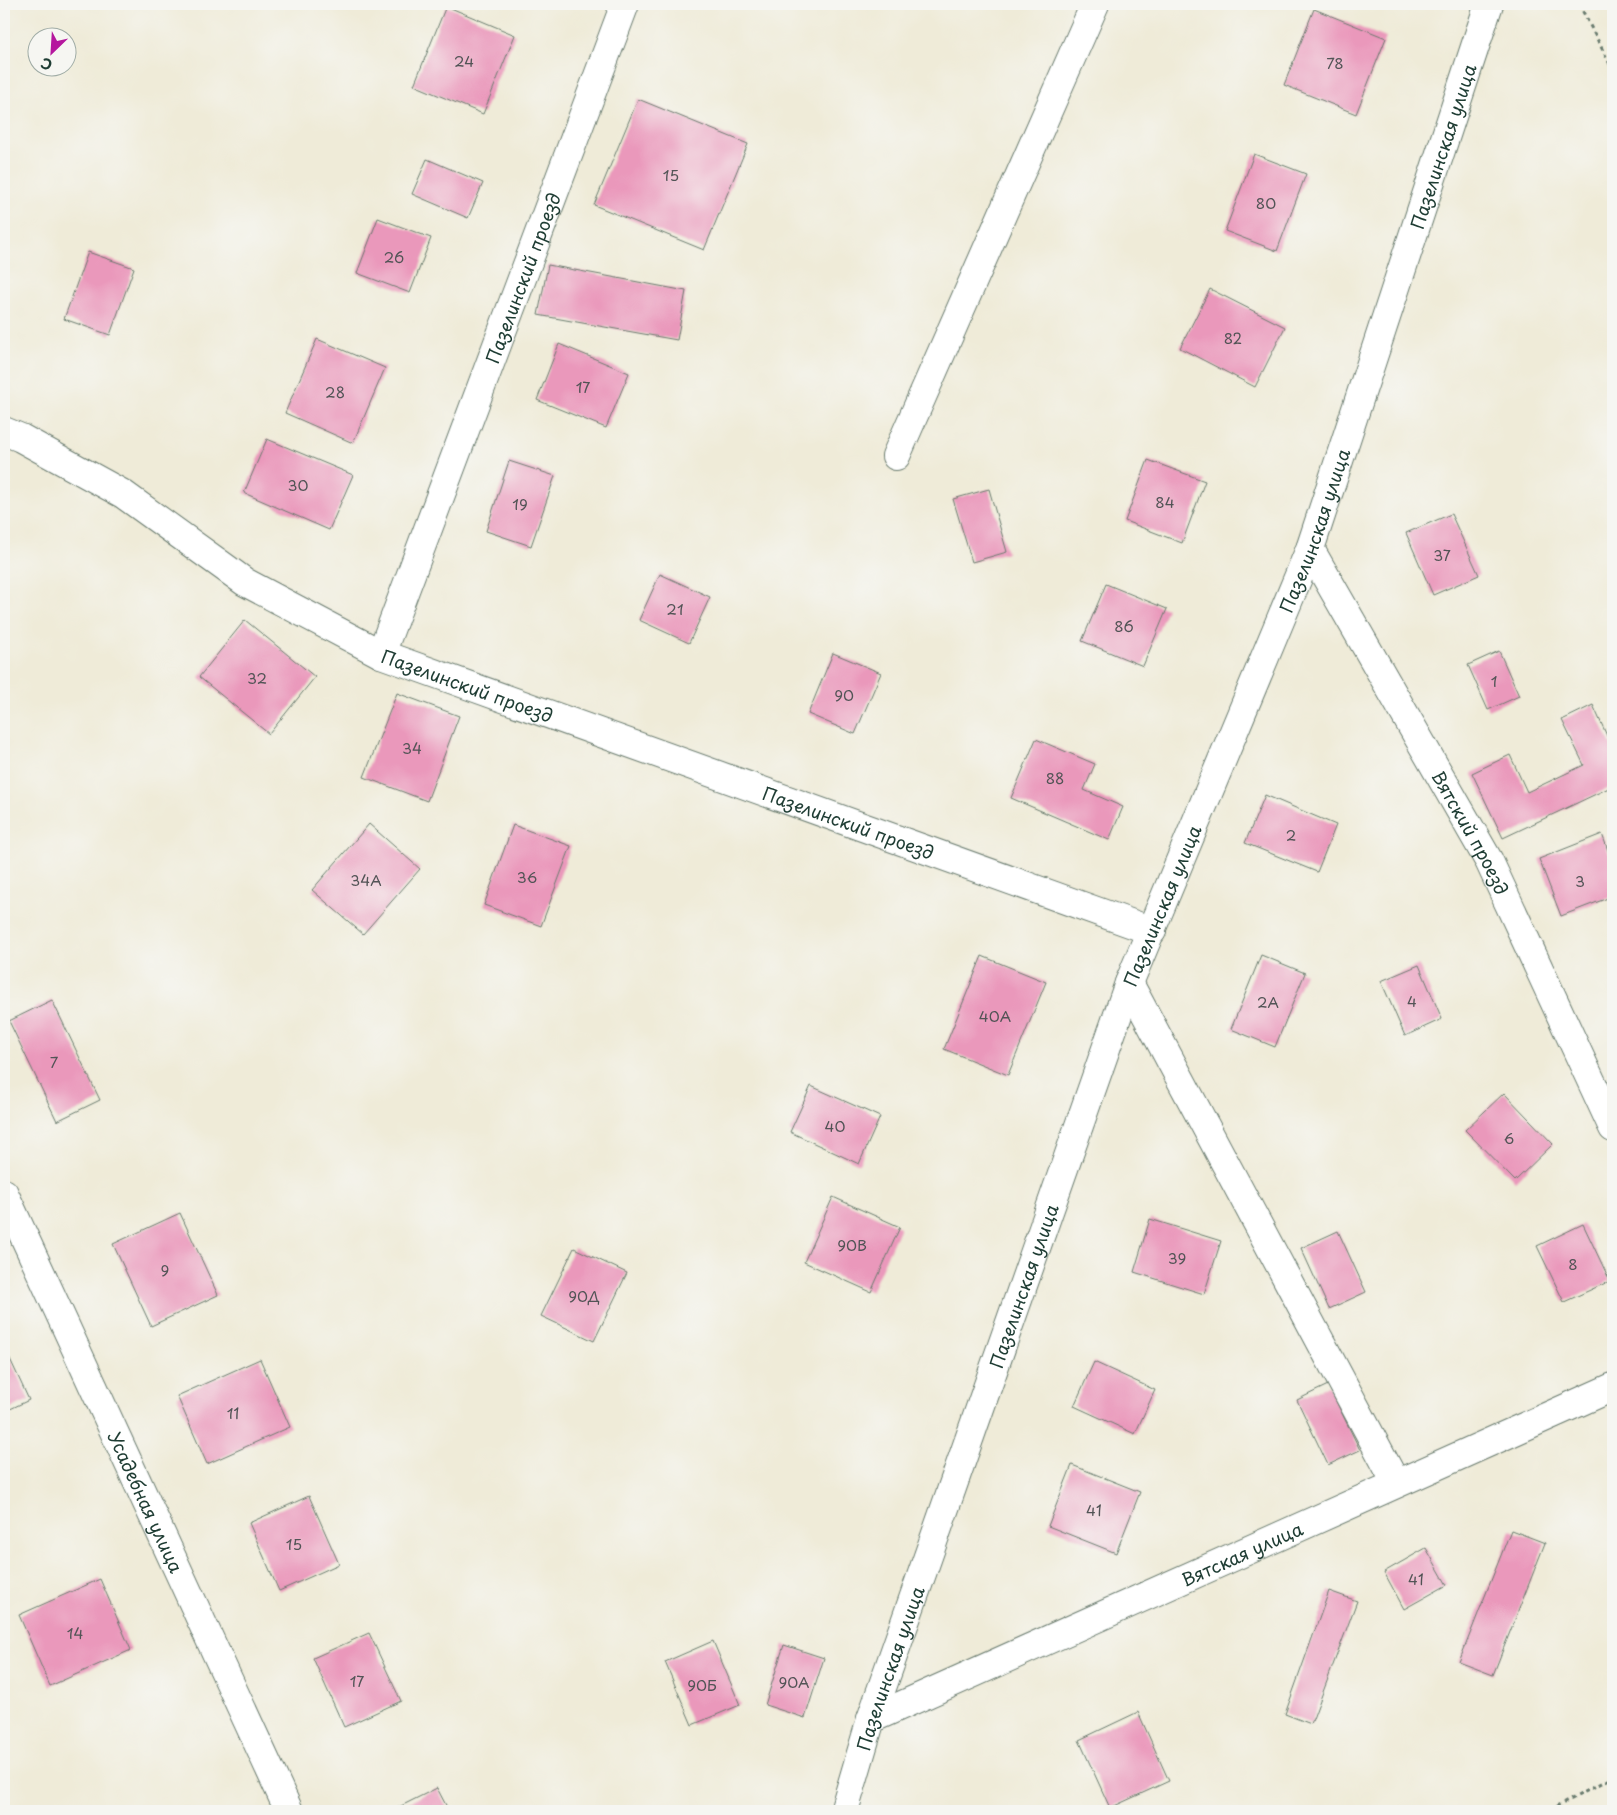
<svg xmlns="http://www.w3.org/2000/svg" width="1617" height="1815" font-family="'Playpen Sans',sans-serif">
<style>
.building{fill:#ea98bb}
.lines{fill:none;stroke-linecap:round;stroke-linejoin:round}
.minor-casing{stroke:#687a6d;stroke-width:30}
.path{stroke:#687a6d;stroke-width:3;stroke-dasharray:4 4;stroke-linecap:butt}
.minor{stroke:#fff;stroke-width:28}
.labels{text-anchor:middle;dominant-baseline:central;stroke-width:5;stroke-linejoin:round;paint-order:stroke}
.number-label{font-size:15px;fill:#525456}
.street-label{font-size:18px;fill:#1f3d34;stroke:#f6f6f2}
</style>
<rect width="100%" height="100%" fill="#f6f6f2"/>
<filter id="ink" filterUnits="userSpaceOnUse"><feTurbulence type="fractalNoise" baseFrequency=".02" numOctaves="2"/><feDisplacementMap in="SourceGraphic" scale="10" xChannelSelector="R" yChannelSelector="G"/><feConvolveMatrix kernelMatrix="1 2 1 2 8 2 1 2 1" color-interpolation-filters="sRGB"/></filter>
<filter id="wash" filterUnits="userSpaceOnUse"><feTurbulence type="fractalNoise" baseFrequency=".0096" numOctaves="4" result="noise"/><feDisplacementMap in="SourceGraphic" scale="20" xChannelSelector="R" yChannelSelector="G"/><feGaussianBlur stdDeviation="1.12" result="paint"/><feColorMatrix in="noise" values="0 0 0 0 0 0 0 0 0 0 0 0 0 0 0 0 0 1.4 0 .05"/><feComposite in="paint" operator="in"/></filter>
<g filter="url(#wash)">
<rect width="100%" height="100%" fill="#efebd8"/>
<g id="blocks">
<g class="building">
<polygon points="446,6 515,35 483,114 414,85"/>
<polygon points="1314,9 1386,38 1356,114 1284,85"/>
<polygon points="638,99 748,144 704,250 594,205"/>
<polygon points="1254,154 1306,174 1277,251 1225,231"/>
<polygon points="427,159 483,183 468,218 412,194"/>
<polygon points="378,218 431,238 410,293 357,273"/>
<polygon points="88,252 134,268 110,335 64,319"/>
<polygon points="548,265 686,291 677,340 538,315"/>
<polygon points="1210,289 1285,327 1255,387 1180,348"/>
<polygon points="317,339 385,368 353,443 285,413"/>
<polygon points="559,344 629,373 606,428 537,400"/>
<polygon points="267,439 353,475 329,530 244,493"/>
<polygon points="1148,460 1205,481 1182,543 1125,521"/>
<polygon points="509,461 555,476 531,546 486,531"/>
<polygon points="989,489 1007,552 972,562 953,499"/>
<polygon points="1451,514 1479,575 1433,595 1406,533"/>
<polygon points="660,574 710,597 689,643 639,620"/>
<polygon points="1106,584 1167,609 1143,666 1082,641"/>
<polygon points="245,620 315,677 269,734 199,677"/>
<polygon points="1499,651 1519,696 1488,710 1468,665"/>
<polygon points="833,653 881,673 855,734 808,714"/>
<polygon points="397,693 459,716 427,801 364,777"/>
<polygon points="1593,705 1613,749 1613,786 1503,838 1472,773 1510,755 1527,792 1584,765 1562,720"/>
<polygon points="1036,739 1095,764 1084,790 1123,807 1109,840 1011,798"/>
<polygon points="1265,795 1336,825 1317,872 1245,843"/>
<polygon points="369,824 420,869 363,934 312,890"/>
<polygon points="513,825 571,846 541,926 484,905"/>
<polygon points="1602,834 1613,864 1613,896 1561,916 1539,859"/>
<polygon points="1261,955 1305,973 1275,1047 1231,1029"/>
<polygon points="982,956 1046,982 1008,1075 944,1049"/>
<polygon points="1419,965 1442,1019 1405,1036 1381,981"/>
<polygon points="52,1000 100,1100 57,1121 9,1021"/>
<polygon points="811,1086 880,1117 859,1164 790,1132"/>
<polygon points="1504,1093 1553,1144 1515,1181 1465,1130"/>
<polygon points="833,1197 900,1227 871,1292 804,1262"/>
<polygon points="180,1213 218,1295 151,1326 113,1244"/>
<polygon points="1150,1219 1221,1241 1204,1294 1134,1272"/>
<polygon points="1583,1224 1610,1281 1564,1302 1537,1246"/>
<polygon points="1338,1231 1366,1292 1329,1309 1301,1248"/>
<polygon points="574,1248 627,1273 594,1341 541,1316"/>
<polygon points="4,1346 29,1400 4,1412"/>
<polygon points="260,1359 290,1427 207,1464 177,1396"/>
<polygon points="1094,1362 1155,1390 1135,1434 1074,1406"/>
<polygon points="1328,1385 1360,1450 1328,1465 1297,1400"/>
<polygon points="1072,1465 1140,1492 1116,1553 1048,1526"/>
<polygon points="309,1496 339,1564 279,1591 249,1523"/>
<polygon points="1511,1530 1545,1543 1493,1675 1459,1662"/>
<polygon points="1426,1548 1447,1585 1404,1609 1384,1572"/>
<polygon points="100,1579 131,1650 50,1686 19,1615"/>
<polygon points="1329,1591 1357,1601 1311,1724 1285,1714"/>
<polygon points="369,1633 401,1701 344,1727 313,1658"/>
<polygon points="713,1641 740,1705 692,1725 665,1662"/>
<polygon points="784,1645 824,1658 805,1718 765,1705"/>
<polygon points="1138,1712 1169,1781 1110,1808 1079,1740"/>
<polygon points="437,1788 449,1811 391,1811"/>
</g>
</g>
</g>
<g filter="url(#ink)">
<use href="#blocks" fill-opacity="0" stroke="#687a6d" stroke-width="1"/>
<g class="lines">
<defs>
<g id="minor">
<path id="s1" d="M4,431l17,7 102,56 122,88 136,72 771,277"/>
<polyline points="896,456 1095,4"/>
<path id="s2" d="M1310,549l179,312 124,267"/>
<path id="s3" d="M381,654l244,-650"/>
<polyline points="1129,983 1396,1483"/>
<path id="s4" d="M4,1193l285,618"/>
<path id="s5" d="M871,1719l742,-332"/>
<path id="s6" d="M844,1811l27,-92 258,-736 181,-434 179,-545"/>
</g>
</defs>
<use href="#minor" class="minor-casing"/>
<g class="path">
<polyline points="1579,4 1613,70"/>
<polyline points="1549,1811 1613,1777"/>
</g>
<use href="#minor" class="minor"/>
</g>
</g>
<g class="labels">
<g class="number-label">
<text x="464" y="60">24</text>
<text x="1335" y="62">78</text>
<text x="671" y="174">15</text>
<text x="1266" y="202">80</text>
<text x="394" y="256">26</text>
<text x="1233" y="337">82</text>
<text x="583" y="386">17</text>
<text x="335" y="391">28</text>
<text x="298" y="484">30</text>
<text x="1165" y="501">84</text>
<text x="520" y="503">19</text>
<text x="1442" y="554">37</text>
<text x="675" y="608">21</text>
<text x="1124" y="625">86</text>
<text x="257" y="677">32</text>
<text x="1494" y="680">1</text>
<text x="844" y="694">90</text>
<text x="412" y="747">34</text>
<text x="1055" y="777">88</text>
<text x="1291" y="834">2</text>
<text x="527" y="876">36</text>
<text x="366" y="879">34А</text>
<text x="1580" y="880">3</text>
<text x="1412" y="1000">4</text>
<text x="1268" y="1001">2А</text>
<text x="995" y="1015">40А</text>
<text x="54" y="1061">7</text>
<text x="835" y="1125">40</text>
<text x="1509" y="1137">6</text>
<text x="852" y="1244">90В</text>
<text x="1177" y="1257">39</text>
<text x="1573" y="1263">8</text>
<text x="165" y="1269">9</text>
<text x="584" y="1295">90Д</text>
<text x="233" y="1412">11</text>
<text x="1094" y="1509">41</text>
<text x="294" y="1543">15</text>
<text x="1416" y="1578">41</text>
<text x="75" y="1632">14</text>
<text x="357" y="1680">17</text>
<text x="794" y="1681">90А</text>
<text x="702" y="1684">90Б</text>
</g>
<g class="street-label">
<text stroke="none"><textPath href="#s6" startOffset="1770">Пазелинская улица</textPath></text>
<text stroke="none"><textPath href="#s3" startOffset="402">Пазелинский проезд</textPath></text>
<text stroke="none"><textPath href="#s6" startOffset="1365">Пазелинская улица</textPath></text>
<text stroke="none"><textPath href="#s1" startOffset="531">Пазелинский проезд</textPath></text>
<text stroke="none"><textPath href="#s1" startOffset="936">Пазелинский проезд</textPath></text>
<text stroke="none"><textPath href="#s2" startOffset="326">Вятский проезд</textPath></text>
<text stroke="none"><textPath href="#s6" startOffset="960">Пазелинская улица</textPath></text>
<text stroke="none"><textPath href="#s6" startOffset="555">Пазелинская улица</textPath></text>
<text stroke="none"><textPath href="#s4" startOffset="340">Усадебная улица</textPath></text>
<text stroke="none"><textPath href="#s5" startOffset="406">Вятская улица</textPath></text>
<text stroke="none"><textPath href="#s6" startOffset="150">Пазелинская улица</textPath></text>
</g>
</g>
<rect width="1617" height="1815" fill="none" stroke="#f6f6f2" stroke-width="20"/>
<g transform="translate(52 52) rotate(205)"><circle r="24" fill="#f6f6f2" stroke="#a0aca6"/>
<path d="M0-4L9 19L0 12L-9 19Z" fill="#b5179e"/>
<text y="-8" font-size="14" font-weight="bold" text-anchor="middle" fill="#1f3d34">С</text>
</g>
</svg>
